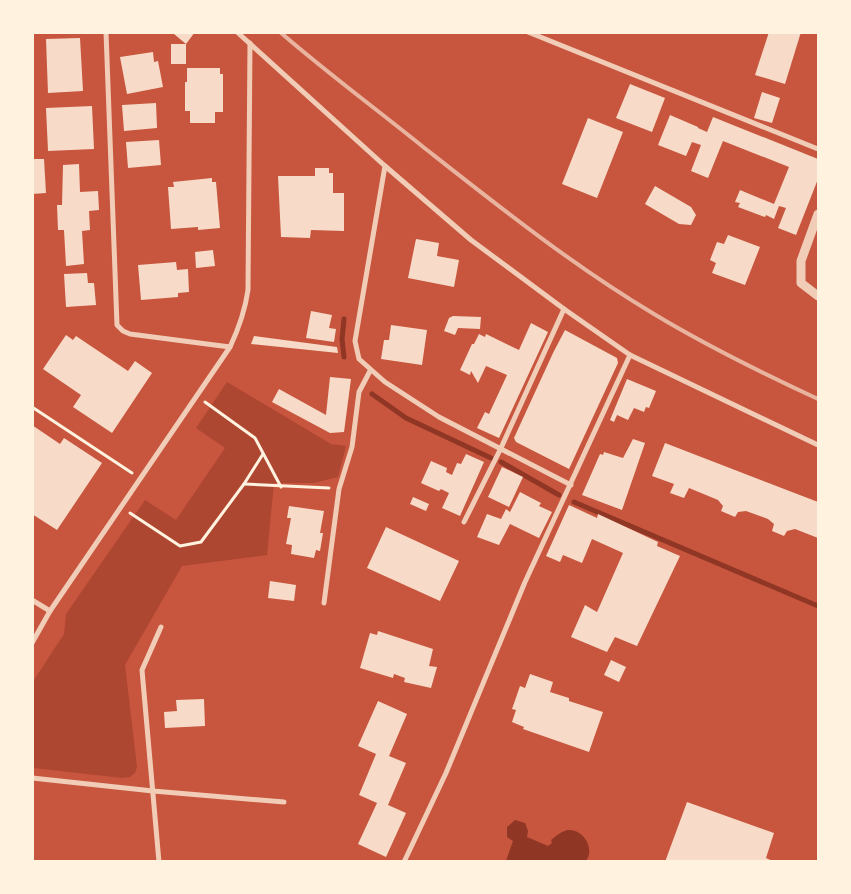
<svg xmlns="http://www.w3.org/2000/svg" width="851" height="894" font-family="Rubik,sans-serif">
<style>
.green{fill:#ae4732}
.water{fill:#8f3625}
.lines{fill:none;stroke-linecap:round;stroke-linejoin:round}
.stream{stroke:#8f3625;stroke-width:5}
.building{fill:#f7dbc8}
.path{stroke:#fff3e0;stroke-width:3}
.minor{stroke:#f1ccb7;stroke-width:5}
.tertiary{stroke:#f1ccb7;stroke-width:9}
.rail{stroke:#e9b49f;stroke-width:4}
</style>
<rect width="100%" height="100%" fill="#c8553d"/>
<polygon class="green" points="227,382 331,444 346,446 338,477 314,483 274,483 267,555 182,566 125,665 137,767 135,773 130,777 122,778 33,768 32,683 64,634 66,614 145,500 176,520 225,448 196,428"/>
<path class="water" d="M515,820l10,3 3,8 -1,6 21,9 4,-3 -1,-3c5,-4 11,-9 17,-10 16,-1 28,20 17,32l-79,-1 7,-20 -6,-4v-10z"/>
<g class="lines">
<g class="stream">
<polyline points="344,357 342,339 344,319"/>
<polyline points="372,394 406,418 491,458"/>
<polyline points="501,462 559,495"/>
<polyline points="574,502 818,606"/>
</g>
</g>
<g class="building">
<polygon points="175,32 195,32 186,44 174,34"/>
<polygon points="769,32 801,32 785,84 755,75"/>
<polygon points="80,38 83,91 48,93 46,39"/>
<rect x="171" y="44" width="15" height="20"/>
<polygon points="153,52 154,62 158,61 163,87 127,94 120,57"/>
<polygon points="187,68 220,68 220,74 223,74 223,112 215,112 215,123 190,123 190,111 185,111 185,82 187,82"/>
<polygon points="630,84 665,98 652,132 616,118"/>
<polygon points="762,92 780,98 772,123 754,118"/>
<polygon points="156,103 157,128 124,131 122,105"/>
<polygon points="92,106 94,149 48,151 46,108"/>
<polygon points="670,115 698,127 698,128 707,132 713,117 818,159 818,179 796,235 778,228 786,208 779,206 774,219 766,215 765,217 738,207 740,203 735,202 740,190 774,204 789,167 723,141 708,178 691,171 701,145 692,142 686,156 658,145"/>
<polygon points="588,118 623,132 597,198 562,184"/>
<polygon points="159,140 161,165 128,168 126,142"/>
<polygon points="32,159 44,159 46,193 32,194"/>
<polygon points="79,164 80,192 98,191 99,210 89,211 90,230 82,231 84,264 66,266 64,230 58,230 57,205 62,205 63,165"/>
<polygon points="315,168 329,168 329,173 333,173 333,193 344,193 344,231 311,230 310,238 281,237 278,176 315,176"/>
<polygon points="212,178 212,182 216,182 220,228 198,230 198,227 171,229 168,187 174,187 173,182"/>
<polygon points="655,186 691,207 696,215 691,225 679,224 645,204"/>
<polygon points="728,235 760,247 745,285 712,273 716,263 710,260 717,242 724,244"/>
<polygon points="416,239 439,243 437,256 459,260 454,287 408,278"/>
<polygon points="213,250 215,266 196,268 195,252"/>
<polygon points="176,262 177,270 188,269 189,292 178,293 178,297 141,300 138,265"/>
<polygon points="87,273 88,283 94,283 96,305 66,307 64,274"/>
<polygon points="311,311 332,315 329,328 336,329 334,342 306,338"/>
<polygon points="453,316 481,317 480,329 458,328 455,335 444,331 449,318"/>
<polygon points="531,323 548,332 499,438 477,428 485,412 489,414 507,375 486,366 478,383 471,371 470,375 460,370 472,344 474,344 479,334 485,337 486,334 519,350"/>
<polygon points="391,325 427,330 422,365 381,359 384,340 389,340"/>
<polygon points="565,330 617,358 618,363 569,469 516,442 514,438 553,353"/>
<polygon points="66,335 73,340 76,336 128,371 135,361 152,373 112,433 73,407 81,395 43,369"/>
<polygon points="254,336 337,347 338,353 251,344"/>
<polygon points="330,377 351,379 344,432 330,433 272,402 279,389 326,415"/>
<polygon points="627,379 656,391 649,408 646,407 644,412 634,408 628,420 617,415 614,422 610,420"/>
<polygon points="32,425 60,444 64,438 102,463 57,530 32,514"/>
<polygon points="633,439 645,443 622,510 582,495 600,454 603,455 604,452 623,458"/>
<polygon points="665,443 818,502 818,538 795,529 787,531 784,536 772,531 774,524 768,519 746,511 738,512 735,517 721,511 723,506 718,500 689,488 684,498 670,493 674,484 652,476"/>
<polygon points="466,454 484,462 460,516 442,508 449,493 441,489 439,491 421,483 431,461 447,468 446,472 452,475 457,463 461,464"/>
<polygon points="502,467 523,477 509,507 488,497"/>
<polygon points="520,492 541,503 539,506 552,512 539,538 510,524 499,545 477,537 487,514 501,519 506,509 510,512"/>
<polygon points="413,497 429,504 426,511 410,504"/>
<polygon points="569,505 597,518 598,514 658,542 657,546 680,556 637,646 615,637 607,652 571,637 585,605 597,612 623,553 592,539 582,563 563,555 560,562 546,556"/>
<polygon points="289,506 324,511 320,533 323,533 320,551 316,550 314,558 291,554 292,545 286,544 291,518 287,518"/>
<polygon points="386,527 459,561 440,601 367,568"/>
<polygon points="270,581 296,585 294,601 268,598"/>
<polygon points="378,631 433,649 429,666 437,667 431,688 404,682 405,678 394,674 393,678 360,668 370,633 377,635"/>
<polygon points="611,660 626,667 619,682 604,675"/>
<polygon points="530,674 553,682 550,692 569,698 569,701 603,712 589,752 523,729 524,727 512,722 516,710 512,709 520,686 525,688"/>
<polygon points="204,699 205,726 165,728 164,712 177,711 176,700"/>
<polygon points="378,701 407,714 389,756 406,763 388,805 406,813 386,857 358,844 377,803 359,795 376,754 358,746"/>
<polygon points="687,802 774,833 766,858 775,862 665,862"/>
</g>
<g class="lines">
<g class="path">
<polyline points="205,402 255,438 281,487"/>
<polyline points="32,407 132,473"/>
<polyline points="244,484 329,488"/>
<polyline points="130,513 180,546 201,542 244,484 263,454"/>
</g>
<g class="minor">
<polyline points="106,32 117,325 123,331 130,334 230,347"/>
<polyline points="237,32 385,166 471,240 564,309 630,355 818,445"/>
<polyline points="528,32 818,149"/>
<polyline points="385,166 355,341 359,359 385,382 439,417 571,485"/>
<polyline points="464,522 501,448 564,309"/>
<polyline points="32,600 50,611"/>
<polyline points="324,603 339,489 352,447 359,392 370,371"/>
<path d="M32,643l18,-32 180,-264c9,-19 15,-36 18,-57l2,-247"/>
<polyline points="32,778 153,791 284,802"/>
<polyline points="159,862 142,670 161,627"/>
<polyline points="404,862 446,773 525,582 630,355"/>
</g>
<polyline class="tertiary" points="818,214 801,261 801,283 818,296"/>
<path class="rail" d="M280,32c46,40 95,76 142,114 75,59 150,119 232,168 53,32 108,59 164,85"/>
</g>
<rect width="851" height="894" fill="none" stroke="#fff3e0" stroke-width="68"/>
</svg>
